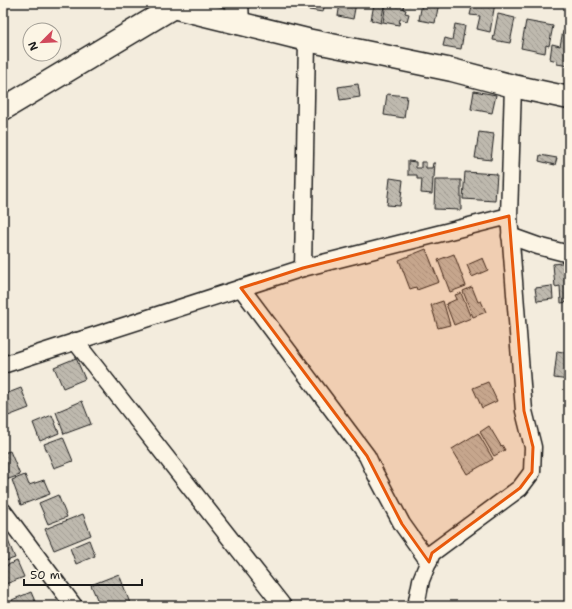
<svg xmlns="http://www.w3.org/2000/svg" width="572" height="609" font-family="'Shantell Sans',sans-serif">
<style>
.building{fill:url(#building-back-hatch);stroke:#1c1c1c}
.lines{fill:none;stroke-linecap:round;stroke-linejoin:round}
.minor-casing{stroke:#1c1c1c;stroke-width:19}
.secondary-casing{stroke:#1c1c1c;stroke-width:25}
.minor{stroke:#fcf5e5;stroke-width:16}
.secondary{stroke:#fcf5e5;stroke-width:22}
.marked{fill:#e8590c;fill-opacity:0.2;stroke:#e8590c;stroke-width:3;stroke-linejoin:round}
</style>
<defs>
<pattern id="building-back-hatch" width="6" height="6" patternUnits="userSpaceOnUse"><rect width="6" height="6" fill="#beb9ae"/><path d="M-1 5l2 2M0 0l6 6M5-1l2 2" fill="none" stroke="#a39e95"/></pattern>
</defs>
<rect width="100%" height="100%" fill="#f3ecdd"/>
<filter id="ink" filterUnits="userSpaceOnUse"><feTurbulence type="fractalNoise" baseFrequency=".025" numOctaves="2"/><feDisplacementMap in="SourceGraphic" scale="8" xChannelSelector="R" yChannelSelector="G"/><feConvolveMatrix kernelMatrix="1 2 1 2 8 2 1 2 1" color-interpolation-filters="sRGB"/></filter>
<g filter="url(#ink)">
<g class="building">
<polygon points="276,3 294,3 294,5 286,3 285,7 276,5"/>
<polygon points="310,3 325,3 323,12 309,10"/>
<polygon points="340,3 356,3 353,19 338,16"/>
<polygon points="386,3 411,3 410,5 404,4 403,9 406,10 405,13 409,14 407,21 400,19 399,25 383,22"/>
<polygon points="422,3 439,3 435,23 419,20"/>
<polygon points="473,3 495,3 490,32 477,29 480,16 470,15"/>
<polygon points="374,4 384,6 381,23 371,20"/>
<polygon points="498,14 515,18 510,43 493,40"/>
<polygon points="526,21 553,26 549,46 546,45 545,53 521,48"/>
<polygon points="455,24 465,26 461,49 443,46 445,38 452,40"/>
<polygon points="563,31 569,32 569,66 557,64 557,61 550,59 552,44 560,46"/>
<polygon points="358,84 360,97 340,100 338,87"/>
<polygon points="474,91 496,95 492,113 471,109"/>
<polygon points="387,94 407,96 404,118 384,115"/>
<polygon points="479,132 494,134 491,160 475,158"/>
<polygon points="540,155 557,158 555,165 539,161"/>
<polygon points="408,161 416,162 416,168 421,168 421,162 426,162 426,168 432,168 433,163 435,163 434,178 433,178 432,194 421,193 422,179 417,179 417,175 408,175"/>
<polygon points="465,172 497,174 495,201 463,199"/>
<polygon points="390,178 403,180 400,206 387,205"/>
<polygon points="435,180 461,180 461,210 434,209"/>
<polygon points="426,249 439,282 417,290 416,287 410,289 399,260"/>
<polygon points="454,254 466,286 450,292 438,260"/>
<polygon points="483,258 488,270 472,277 467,265"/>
<polygon points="569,262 569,302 561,303 560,286 555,287 553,264"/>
<polygon points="552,286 553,299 537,301 535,288"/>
<polygon points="472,287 478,302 481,301 486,312 473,317 463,291"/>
<polygon points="461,293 471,318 454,325 446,304 457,299 455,295"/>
<polygon points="443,301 450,325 438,328 431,305"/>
<polygon points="557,351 569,353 569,380 554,378"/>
<polygon points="76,358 85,379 63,388 54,367"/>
<polygon points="488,382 497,401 482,408 473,388"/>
<polygon points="21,388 29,408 3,418 3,395"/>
<polygon points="82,401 91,424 64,434 56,412"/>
<polygon points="52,415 59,433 40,441 33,423"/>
<polygon points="489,426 501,446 502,445 505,450 494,456 480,432"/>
<polygon points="478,433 493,459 467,474 452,449"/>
<polygon points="63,437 73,461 54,468 44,444"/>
<polygon points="10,451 20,475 3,481 3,453"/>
<polygon points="25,475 29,485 44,480 50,494 21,505 12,480"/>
<polygon points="58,495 67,517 48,524 39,503"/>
<polygon points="83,514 91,535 54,550 45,529"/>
<polygon points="7,538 15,558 3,562 3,540"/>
<polygon points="89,540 95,556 76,564 70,548"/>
<polygon points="17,561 24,577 3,585 3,567"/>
<polygon points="119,574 131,606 100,606 91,585"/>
<polygon points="31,592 37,606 15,606 12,600"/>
</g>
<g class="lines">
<defs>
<g id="minor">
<polyline points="510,236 538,246 569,254"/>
<polyline points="303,268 307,40"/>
<polyline points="241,288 367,456 375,473 402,524 429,562"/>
<polyline points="75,341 283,606"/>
<polyline points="3,365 303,268 509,216"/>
<polyline points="3,511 74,606"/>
<polyline points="416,606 421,580 432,553 520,488 532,472 533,447 524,411 509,216 513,86"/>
</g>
<g id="secondary">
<polyline points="237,3 238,23"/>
<polyline points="173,7 307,40 452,70 513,86 569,98"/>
<polyline points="3,109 180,3"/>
</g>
</defs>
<use href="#minor" class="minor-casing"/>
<use href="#secondary" class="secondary-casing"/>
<use href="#minor" class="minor"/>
<use href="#secondary" class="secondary"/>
</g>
</g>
<path class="marked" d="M509,216l15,195 9,36 -1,25 -12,16 -88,65 -3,9 -27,-38 -35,-68 -126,-168 62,-20z"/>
<rect width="572" height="609" fill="none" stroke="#fcf5e5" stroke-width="16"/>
<rect x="8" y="8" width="556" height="593" fill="none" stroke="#1c1c1c" stroke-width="1.5" filter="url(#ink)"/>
<g transform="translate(42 42) rotate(246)"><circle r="19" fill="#fcf5e5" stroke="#a29e95"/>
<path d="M0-3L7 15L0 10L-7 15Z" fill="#d1495b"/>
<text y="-6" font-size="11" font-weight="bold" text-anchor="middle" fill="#1c1c1c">N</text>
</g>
<path d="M24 579v6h118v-6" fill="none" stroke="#1c1c1c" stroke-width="2"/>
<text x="30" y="579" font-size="12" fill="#1c1c1c" stroke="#fcf5e5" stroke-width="3" paint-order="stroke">50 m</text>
</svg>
